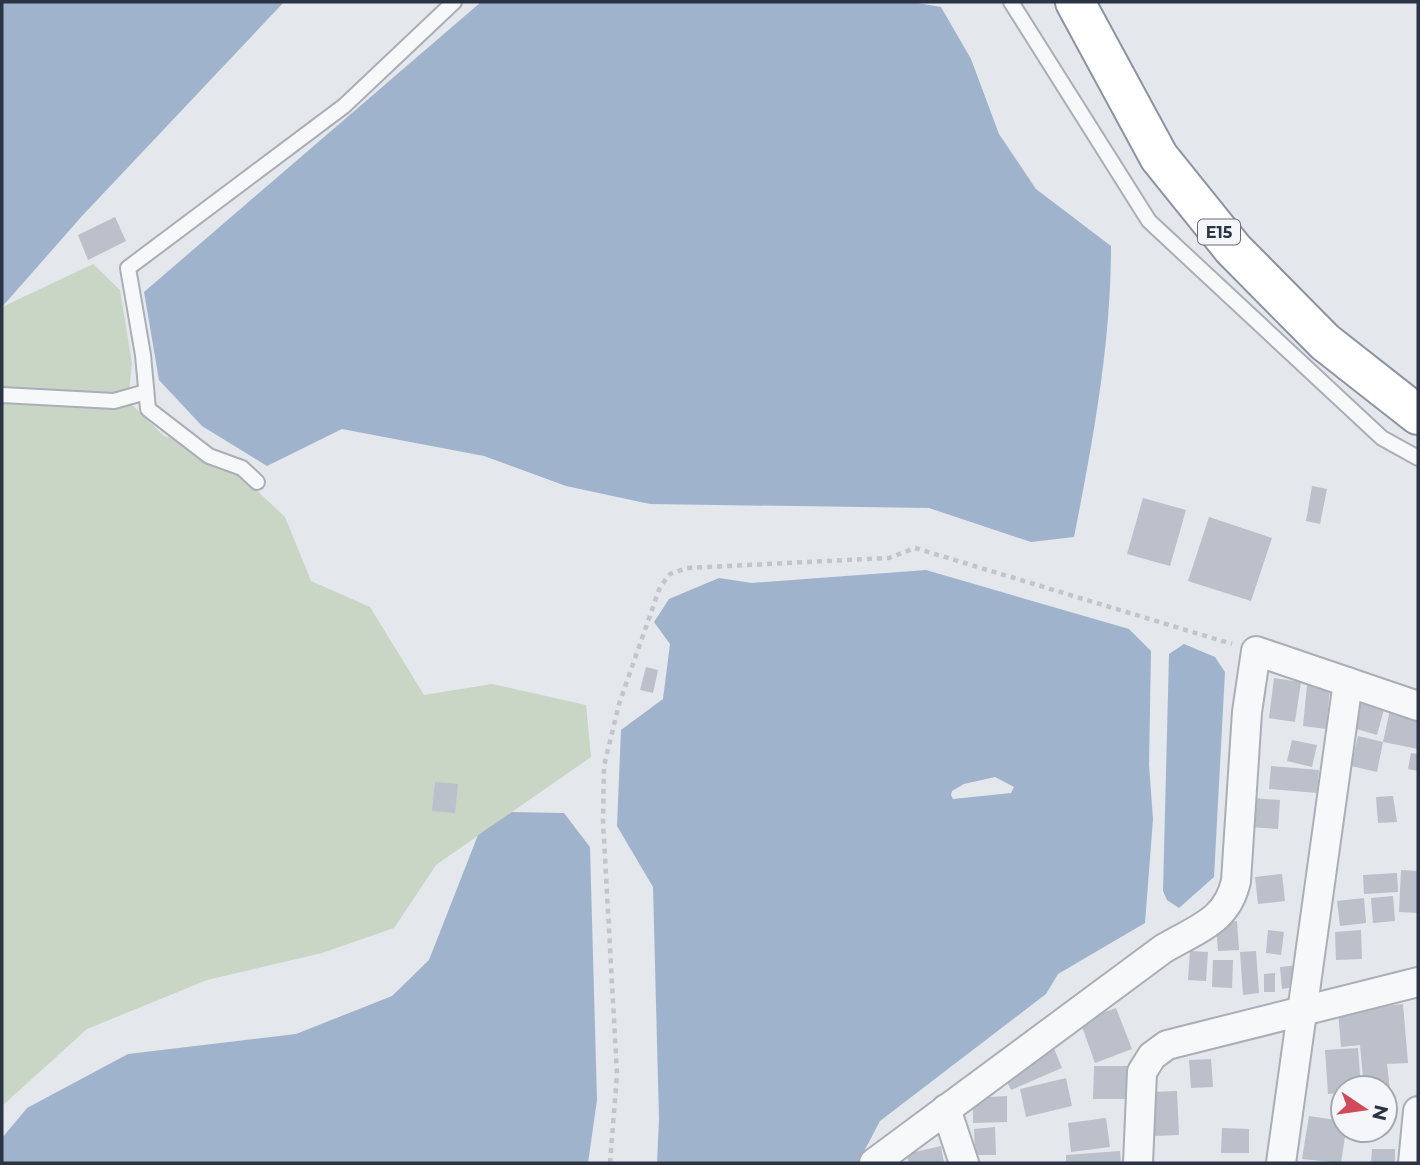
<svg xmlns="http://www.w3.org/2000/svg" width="1420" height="1165" font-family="Montserrat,sans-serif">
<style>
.green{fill:#c9d6c5}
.water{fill:#9fb4cc;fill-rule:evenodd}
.building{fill:#bbc0ca}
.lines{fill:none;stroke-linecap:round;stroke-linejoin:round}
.service-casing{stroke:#a9aeb7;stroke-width:18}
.minor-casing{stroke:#a9aeb7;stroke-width:32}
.trunk-casing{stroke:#8b94a3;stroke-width:42}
.path{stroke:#c2c5cb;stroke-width:4.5;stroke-dasharray:5 5;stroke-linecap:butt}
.service{stroke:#f7f8fa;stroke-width:14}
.minor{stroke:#f7f8fa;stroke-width:28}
.trunk{stroke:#fff;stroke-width:38}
.labels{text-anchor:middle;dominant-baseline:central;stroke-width:5;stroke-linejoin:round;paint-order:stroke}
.shield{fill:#f4f6f9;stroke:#676e7b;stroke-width:2}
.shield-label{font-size:16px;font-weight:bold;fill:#2b3445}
</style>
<rect width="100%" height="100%" fill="#e4e7ec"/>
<polygon class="green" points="93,264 120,290 132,363 128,401 164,436 214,450 285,517 311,581 370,607 424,695 492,684 586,705 591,757 436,865 394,928 322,953 207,980 87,1029 2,1106 2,307"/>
<g class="water">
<polygon points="2,2 284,2 82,216 2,307"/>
<path d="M481,2h431l29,5 30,52 28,75 37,55 75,57c0,98 -18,195 -37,291l-43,5 -102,-34 -279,-4 -84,-18 -82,-30 -142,-27 -75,37 -65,-40 -43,-46 -15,-88z"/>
<path d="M926,570l203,59 22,22 -2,114 4,54 -8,104 -87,51 -12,20 -166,127 -22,42h-201l2,-44 -6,-232 -36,-61 4,-96 42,-31 7,-55 -16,-22 15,-23 50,-21 33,5zM995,777l19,10 -3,6 -58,6 -2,-4 1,-4 12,-7z"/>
<polygon points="1184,644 1215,657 1225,672 1214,877 1179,908 1167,900 1163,891 1169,654"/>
<polygon points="512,812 564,813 590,847 597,1100 588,1163 2,1163 2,1138 27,1108 128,1054 296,1034 392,996 429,960 478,835"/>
</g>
<g class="building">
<polygon points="115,217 126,241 88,260 78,235"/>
<polygon points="1312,486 1327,489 1320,524 1306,521"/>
<polygon points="1143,498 1186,510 1170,566 1127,554"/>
<polygon points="1209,517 1272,538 1251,601 1188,581"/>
<polygon points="646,667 658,670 653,693 640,690"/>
<polygon points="1274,678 1301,682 1295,722 1269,718"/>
<polygon points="1307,685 1330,688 1326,729 1303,726"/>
<polygon points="1363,696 1386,702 1377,735 1353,728"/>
<polygon points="1390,710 1418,717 1418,749 1383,742"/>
<polygon points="1358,736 1383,742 1377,772 1351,766"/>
<polygon points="1292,740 1317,745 1312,767 1287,761"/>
<polygon points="1411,753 1418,754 1418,771 1408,769"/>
<polygon points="1271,766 1319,770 1317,793 1269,789"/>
<polygon points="435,782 458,784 455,813 432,811"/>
<polygon points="1393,796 1397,822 1378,823 1376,797"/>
<polygon points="1252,798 1280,800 1278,829 1249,827"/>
<polygon points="1401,870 1418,871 1418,913 1399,912"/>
<polygon points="1397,873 1398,892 1364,894 1363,875"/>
<polygon points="1282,874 1285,901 1258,904 1255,877"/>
<polygon points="1393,896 1395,921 1373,923 1371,898"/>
<polygon points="1364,898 1366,923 1340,926 1337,901"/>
<polygon points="1237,921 1239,950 1218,951 1216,923"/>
<polygon points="1268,930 1284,932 1281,955 1266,953"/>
<polygon points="1361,930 1362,959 1336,960 1335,932"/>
<polygon points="1190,951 1208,952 1206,981 1188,980"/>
<polygon points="1256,951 1259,993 1243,995 1240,952"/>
<polygon points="1213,960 1233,960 1232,988 1212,987"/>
<polygon points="1299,965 1302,986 1282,989 1280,967"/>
<polygon points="1275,973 1275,992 1264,992 1264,974"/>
<polygon points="1403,1004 1408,1063 1387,1064 1390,1090 1364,1088 1360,1045 1341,1047 1338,1011"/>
<polygon points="1116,1008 1132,1049 1095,1063 1080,1021"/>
<polygon points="1053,1046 1062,1068 1011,1090 1001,1069"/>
<polygon points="1358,1048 1361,1088 1343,1088 1343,1093 1328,1094 1325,1050"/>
<polygon points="1211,1059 1213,1087 1191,1088 1189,1060"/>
<polygon points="1094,1066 1132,1066 1132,1099 1093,1099"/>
<polygon points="1066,1078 1072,1106 1026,1117 1020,1089"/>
<polygon points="1177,1091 1179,1135 1154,1136 1152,1092"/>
<polygon points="1007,1096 1007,1122 973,1123 973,1098"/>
<polygon points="1309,1116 1343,1121 1343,1130 1346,1130 1341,1163 1302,1159"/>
<polygon points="1106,1118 1110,1147 1071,1152 1068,1123"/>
<polygon points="995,1127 996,1155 975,1155 974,1129"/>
<polygon points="1222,1128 1249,1129 1249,1153 1221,1153"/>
<polygon points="941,1146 944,1163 909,1163 906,1154"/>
<polygon points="1372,1149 1395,1149 1395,1163 1371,1163"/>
<polygon points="1120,1151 1121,1163 1066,1163 1066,1155"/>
</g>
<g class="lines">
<defs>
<g id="service">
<polyline points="1011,2 1149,221 1382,438 1418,458"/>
<polyline points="2,395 114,401 146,392"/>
<polyline points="257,482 242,468 209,456 148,409 143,355 128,268 344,106 454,2"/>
</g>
<g id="minor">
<polyline points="946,1109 964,1163"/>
<path d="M874,1163l289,-214c33,-20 64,-27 73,-68l11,-169 9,-61 162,55"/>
<polyline points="1138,1163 1142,1072 1152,1056 1167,1045 1418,982"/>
<polyline points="1281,1163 1348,682"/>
<polyline points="1413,1163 1418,1111"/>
</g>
<polyline id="trunk" points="1075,2 1159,157 1233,249 1325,342 1418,415"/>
</defs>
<use href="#service" class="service-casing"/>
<use href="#minor" class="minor-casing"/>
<use href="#trunk" class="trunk-casing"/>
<polyline class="path" points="610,1163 617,1074 603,821 604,766 619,704 660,587 670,574 687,568 889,558 915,548 1232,644"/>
<use href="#service" class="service"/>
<use href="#minor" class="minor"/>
<use href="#trunk" class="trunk"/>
</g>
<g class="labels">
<rect class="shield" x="1198" y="219.5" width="42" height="25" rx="5"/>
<g class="shield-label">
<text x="1219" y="232">E15</text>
</g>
</g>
<rect width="1420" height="1165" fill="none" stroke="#2b3445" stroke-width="7"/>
<g transform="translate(1364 1109) rotate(103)"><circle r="33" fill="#f4f6f9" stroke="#a4a8b1" stroke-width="2"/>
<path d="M0-5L12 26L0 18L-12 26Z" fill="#d1495b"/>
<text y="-10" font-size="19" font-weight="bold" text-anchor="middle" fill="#2b3445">N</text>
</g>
</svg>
